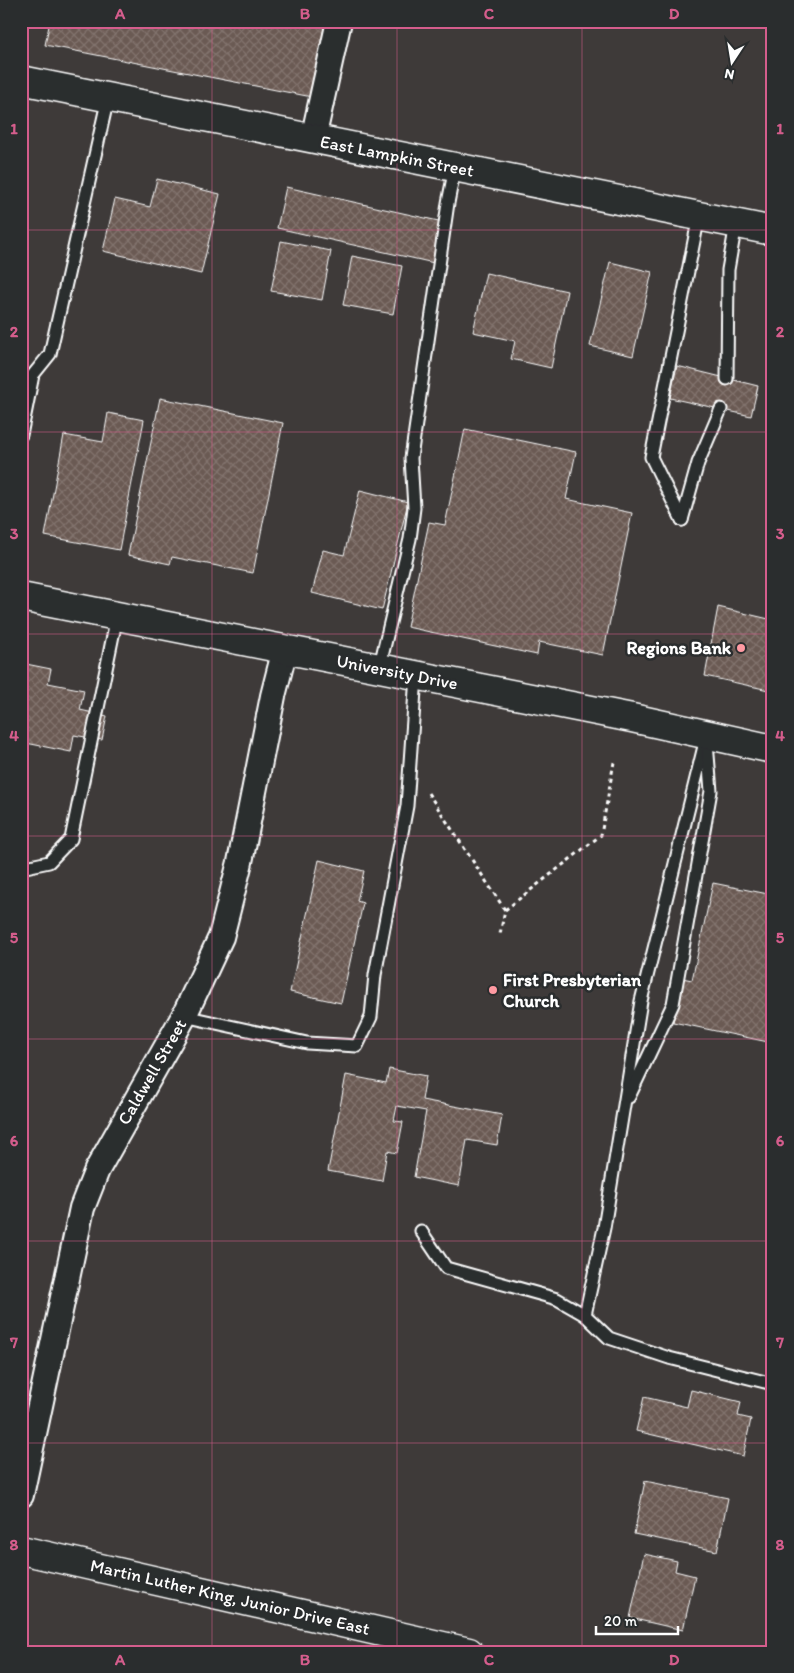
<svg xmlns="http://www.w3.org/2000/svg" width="794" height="1673" font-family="Itim,sans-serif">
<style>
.building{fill:url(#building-cross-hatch);stroke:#fff}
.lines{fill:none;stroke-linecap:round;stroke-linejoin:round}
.service-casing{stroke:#fff;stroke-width:15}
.minor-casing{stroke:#fff;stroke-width:28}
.tertiary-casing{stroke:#fff;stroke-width:31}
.primary-casing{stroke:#fff;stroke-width:31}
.path{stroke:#fff;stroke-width:3;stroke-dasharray:4 4;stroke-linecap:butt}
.service{stroke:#2a2d2e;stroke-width:11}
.minor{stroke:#2a2d2e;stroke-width:24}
.tertiary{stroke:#2a2d2e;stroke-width:28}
.primary{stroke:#2a2d2e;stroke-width:28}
.grid{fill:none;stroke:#d45d8c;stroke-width:1;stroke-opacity:0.55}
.poi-dot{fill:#ff9aa2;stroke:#2a2d2e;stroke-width:2}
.labels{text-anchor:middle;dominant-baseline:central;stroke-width:5;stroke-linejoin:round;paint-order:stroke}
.street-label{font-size:18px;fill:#fff;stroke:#2a2d2e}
.poi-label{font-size:18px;font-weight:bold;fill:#fff;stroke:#2a2d2e;text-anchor:end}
.neatline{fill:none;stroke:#d45d8c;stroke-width:2}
.grid-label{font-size:16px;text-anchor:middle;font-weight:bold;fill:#d45d8c}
</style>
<defs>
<pattern id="building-cross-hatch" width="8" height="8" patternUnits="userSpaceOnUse" patternTransform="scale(1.25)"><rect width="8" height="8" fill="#6b5a53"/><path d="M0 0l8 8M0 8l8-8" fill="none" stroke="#81736d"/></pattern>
</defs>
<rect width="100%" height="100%" fill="#3e3a39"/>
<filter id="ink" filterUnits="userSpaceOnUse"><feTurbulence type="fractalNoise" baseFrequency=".02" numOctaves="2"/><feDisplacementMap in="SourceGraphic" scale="10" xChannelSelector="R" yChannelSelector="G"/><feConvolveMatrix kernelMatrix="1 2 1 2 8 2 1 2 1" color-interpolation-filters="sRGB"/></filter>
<g filter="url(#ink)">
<g class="building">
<polygon points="50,21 327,21 312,97 45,45"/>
<polygon points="21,154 26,155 21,178"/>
<polygon points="157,179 220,194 201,274 103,251 115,199 150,207"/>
<polygon points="286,187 443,222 434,263 277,228"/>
<polygon points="281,241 331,251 322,300 271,291"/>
<polygon points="352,256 402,266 393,314 343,305"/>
<polygon points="610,262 652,272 633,356 590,346"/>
<polygon points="486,273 567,291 551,368 511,359 515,341 473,332"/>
<polygon points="677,366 758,386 751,416 670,398"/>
<polygon points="160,398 283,423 253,573 172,557 170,564 128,555"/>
<polygon points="108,413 144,420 119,550 45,536 64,435 103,442"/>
<polygon points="465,429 576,452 566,499 632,513 603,655 539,642 537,655 407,627 429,522 445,525"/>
<polygon points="360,490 408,502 382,610 312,593 323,550 344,555"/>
<polygon points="718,607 773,620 773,691 705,676"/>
<polygon points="21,663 51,669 48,683 84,690 80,710 107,716 102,740 74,735 71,752 21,742"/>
<polygon points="319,860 364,871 357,901 363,903 341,1003 290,992"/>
<polygon points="713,883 773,895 773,1043 673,1022 682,978 692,980"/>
<polygon points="389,1069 426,1076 422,1100 502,1115 497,1145 467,1140 459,1186 414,1177 426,1111 397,1106 394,1121 403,1122 397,1153 387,1151 382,1181 328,1171 346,1075 386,1083"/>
<polygon points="691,1390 741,1402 738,1416 751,1419 743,1456 636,1431 644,1397 687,1407"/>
<polygon points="645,1481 728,1498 717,1551 634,1534"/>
<polygon points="644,1554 677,1561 675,1571 695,1576 683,1630 630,1618"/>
</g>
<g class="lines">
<defs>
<g id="service">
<polyline points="727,379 728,270 736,224"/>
<polyline points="21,435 33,375 50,354 108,98"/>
<polyline points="682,520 651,457 699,216"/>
<polyline points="682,520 698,463 721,409"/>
<polyline points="379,669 410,539 414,508 411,458 448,203 455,167"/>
<polyline points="707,734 641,1001 604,1228 585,1315 609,1338 669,1358 773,1384"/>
<polyline points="21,868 49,862 71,839 117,616"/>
<polyline points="184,1016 307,1043 357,1046 371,1017 375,975 407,806 416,676"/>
<polyline points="629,1097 673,1004 711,791 707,743"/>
<polyline points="421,1231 446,1268 557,1299 585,1315"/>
</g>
<g id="minor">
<polyline points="313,139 339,21"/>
<polyline points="21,1495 82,1208 97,1170 184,1016 221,937 240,862 273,696 285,649"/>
</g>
<g id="tertiary">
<polyline points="21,80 773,231"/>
<polyline points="21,597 632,718 773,749"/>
</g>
<polyline id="primary" points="21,1550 469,1652"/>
</defs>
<use href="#service" class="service-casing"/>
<use href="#minor" class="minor-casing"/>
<use href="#tertiary" class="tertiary-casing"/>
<use href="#primary" class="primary-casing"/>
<g class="path">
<polyline points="428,793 505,910 500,934"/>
<polyline points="505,910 601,835 614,762"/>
</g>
<use href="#service" class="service"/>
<use href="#minor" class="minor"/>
<use href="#tertiary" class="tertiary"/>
<use href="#primary" class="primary"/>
</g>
</g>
<path class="grid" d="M212,21v1631M397,21v1631M582,21v1631M21,230h752M21,432h752M21,634h752M21,836h752M21,1039h752M21,1241h752M21,1443h752"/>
<g class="poi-dot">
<circle cx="741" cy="648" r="5"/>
<circle cx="493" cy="990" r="5"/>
</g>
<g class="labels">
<g class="street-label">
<text transform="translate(397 156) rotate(11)">East Lampkin Street</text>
<text transform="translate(397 672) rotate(11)">University Drive</text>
<text transform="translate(152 1072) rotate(-60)">Caldwell Street</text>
<text transform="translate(230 1597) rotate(13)">Martin Luther King, Junior Drive East</text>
</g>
<g class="poi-label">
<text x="731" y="648">Regions Bank</text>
<text x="503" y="980" text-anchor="start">First Presbyterian<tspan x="503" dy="21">Church</tspan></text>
</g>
</g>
<rect width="794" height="1673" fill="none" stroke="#2a2d2e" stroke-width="55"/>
<g transform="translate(732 62) rotate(192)" stroke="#2a2d2e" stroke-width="4" paint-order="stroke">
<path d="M0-4L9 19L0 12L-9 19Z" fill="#ffffff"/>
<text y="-8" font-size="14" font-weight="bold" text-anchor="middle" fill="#ffffff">N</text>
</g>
<path d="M596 1626v8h82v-8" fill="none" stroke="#ffffff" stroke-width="2.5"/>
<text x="604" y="1626" font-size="15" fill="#ffffff" stroke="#2a2d2e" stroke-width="4" paint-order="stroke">20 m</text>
<rect x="28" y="28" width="738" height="1618" class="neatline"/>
<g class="grid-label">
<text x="120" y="19">A</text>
<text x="305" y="19">B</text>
<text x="489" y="19">C</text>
<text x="674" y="19">D</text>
<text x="14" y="134">1</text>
<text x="780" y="134">1</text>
<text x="14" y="337">2</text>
<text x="780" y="337">2</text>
<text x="14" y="539">3</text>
<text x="780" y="539">3</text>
<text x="14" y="741">4</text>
<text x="780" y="741">4</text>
<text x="14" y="943">5</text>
<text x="780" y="943">5</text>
<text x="14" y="1146">6</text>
<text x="780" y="1146">6</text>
<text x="14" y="1348">7</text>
<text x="780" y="1348">7</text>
<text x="14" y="1550">8</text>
<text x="780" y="1550">8</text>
<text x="120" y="1665">A</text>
<text x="305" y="1665">B</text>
<text x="489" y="1665">C</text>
<text x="674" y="1665">D</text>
</g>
</svg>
